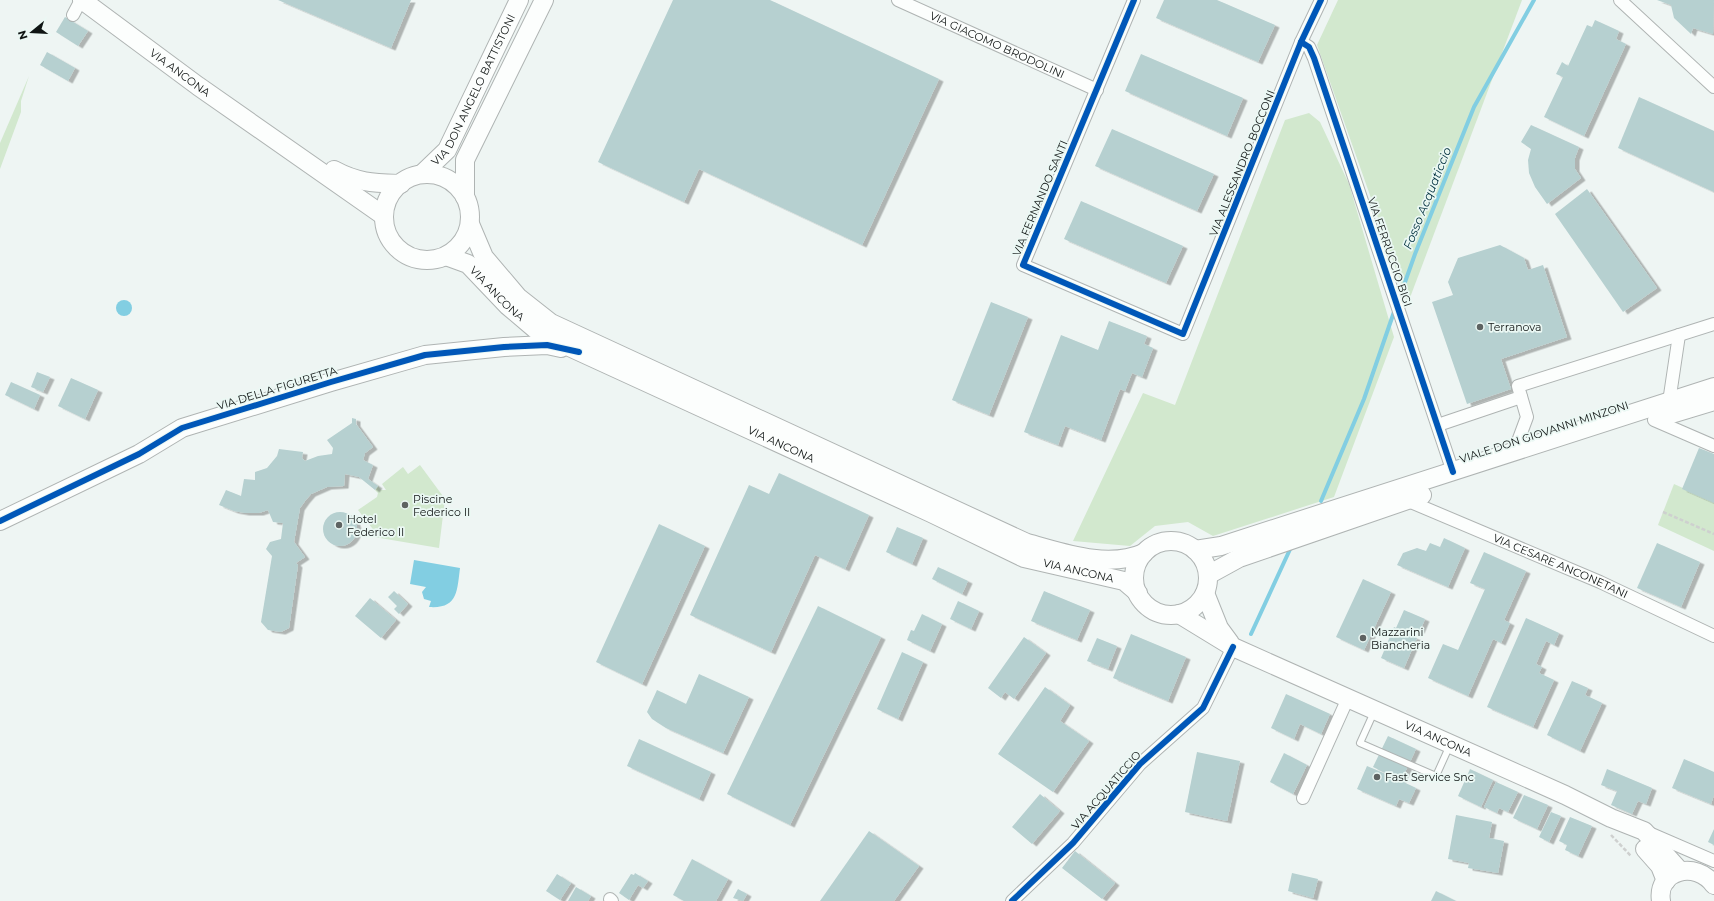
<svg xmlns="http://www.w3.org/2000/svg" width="1714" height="901" font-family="Montserrat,sans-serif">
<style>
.green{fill:#d2e8ce}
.water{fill:#82cee2}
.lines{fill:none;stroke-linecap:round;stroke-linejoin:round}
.stream{stroke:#82cee2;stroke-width:4}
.building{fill:#b6d0d0;filter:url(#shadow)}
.lane-casing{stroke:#afb4b3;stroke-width:8}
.street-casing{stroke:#afb4b3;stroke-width:14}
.secondary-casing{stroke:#afb4b3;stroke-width:20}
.path{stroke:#ced0cf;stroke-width:2.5;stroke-dasharray:4 2;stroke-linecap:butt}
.lane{stroke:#fcfefd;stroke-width:6}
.street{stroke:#fcfefd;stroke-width:12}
.secondary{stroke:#fcfefd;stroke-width:18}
.cycleway-casing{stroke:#ebf8f4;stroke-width:8}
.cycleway{stroke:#0057b8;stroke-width:6}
.poi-dot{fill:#5e6362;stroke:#ebf8f4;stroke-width:1.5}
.labels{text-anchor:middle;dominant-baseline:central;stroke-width:3.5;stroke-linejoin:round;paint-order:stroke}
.street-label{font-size:11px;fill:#101514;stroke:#ebf8f4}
.poi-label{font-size:11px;fill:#101514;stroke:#ebf8f4;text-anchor:start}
.water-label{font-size:12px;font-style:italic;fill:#00303d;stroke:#ebf8f4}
</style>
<defs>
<filter id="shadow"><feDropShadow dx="4.5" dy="2.5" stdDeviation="0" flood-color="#0004"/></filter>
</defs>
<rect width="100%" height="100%" fill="#eef5f3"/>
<g class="green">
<polygon points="1338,0 1522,0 1408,303 1317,45"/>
<polygon points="29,76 21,101 21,112 0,169 0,143"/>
<polygon points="1309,113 1320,122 1349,184 1394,337 1334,497 1213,536 1188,522 1155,526 1130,546 1073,541 1143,393 1175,405 1285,120"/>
<polygon points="420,465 445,499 439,548 374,537 375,533 372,532 372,528 358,510 377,497 378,493 375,490 378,486 381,490 386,490 382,484 403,467 408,474"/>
<polygon points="1674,484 1714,502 1714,551 1658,525"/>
</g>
<g class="water">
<circle cx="124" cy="308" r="8"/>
<path d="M414,560l46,8c-3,23 -2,41 -31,39l2,-6 -7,-2 -2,-7 4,-5 -16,-3z"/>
</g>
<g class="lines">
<g class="stream">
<polyline points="1399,299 1415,254 1474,107 1534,0"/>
<polyline points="1321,501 1364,399 1395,309"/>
<polyline points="1251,634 1292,545"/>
</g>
</g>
<g class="building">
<polygon points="278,0 411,0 391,48"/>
<polygon points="673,0 770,0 939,79 862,245 699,169 684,202 598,162"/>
<polygon points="1164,0 1217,0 1275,25 1258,62 1156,18"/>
<polygon points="1657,0 1714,0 1713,34 1693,28 1691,34 1674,18 1671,5"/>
<polygon points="65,17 88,31 78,46 56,32"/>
<polygon points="1595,20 1619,31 1616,39 1626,44 1584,136 1544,117 1563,77 1556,74 1562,62 1568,66 1587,25 1592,27"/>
<polygon points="47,52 75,68 68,81 40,65"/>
<polygon points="1141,54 1243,98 1227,136 1125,91"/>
<polygon points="1639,97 1714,131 1714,192 1618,148"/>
<polygon points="1531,125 1579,147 1575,158 1575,169 1581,178 1547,204 1535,187 1529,173 1528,160 1531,149 1521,142"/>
<polygon points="1112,129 1214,174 1197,211 1095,166"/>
<polygon points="1587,189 1657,288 1623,312 1555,214"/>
<polygon points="1081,201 1183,246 1166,283 1064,239"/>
<polygon points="1500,245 1524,258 1528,270 1543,265 1567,337 1501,359 1511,389 1467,404 1432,302 1453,295 1448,282 1458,258"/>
<polygon points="991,302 1028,317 989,415 952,400"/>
<polygon points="1109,321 1147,336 1144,344 1153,348 1142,377 1132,373 1125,391 1120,389 1101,440 1065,426 1058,445 1024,432 1061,335 1098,350"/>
<polygon points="37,372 50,377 43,392 31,387"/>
<polygon points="71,378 98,390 85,419 58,406"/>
<polygon points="11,382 40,395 34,409 5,395"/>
<polygon points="352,418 356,419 356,424 373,447 365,453 363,460 373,465 368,479 378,486 375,490 359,477 345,474 344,486 327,487 311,494 305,501 300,508 294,542 305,557 296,563 298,565 289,628 281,632 268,630 261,622 272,556 266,549 270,542 281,539 283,523 273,522 268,510 259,513 245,513 234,511 219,505 226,490 241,496 244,479 255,480 255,472 267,468 277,456 279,449 303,452 302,458 305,461 318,456 332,454 333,448 327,440 352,423"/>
<polygon points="1699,448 1714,454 1714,503 1682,489"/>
<polygon points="779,473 869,515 845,569 815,555 771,652 690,615 749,485 769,494"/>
<circle cx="340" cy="529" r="17"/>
<polygon points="659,524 705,546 642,684 596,662"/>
<polygon points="897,527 923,538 912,564 886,552"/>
<polygon points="1444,538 1465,548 1448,587 1397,565 1403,553 1417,548 1426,551 1430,543 1440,547"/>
<polygon points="1657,543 1700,562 1681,607 1637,588"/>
<polygon points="1484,552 1526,571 1504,620 1510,623 1501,643 1493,639 1468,696 1428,678 1443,644 1458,650 1485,589 1470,583"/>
<polygon points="938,567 968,581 962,594 932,579"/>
<polygon points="1363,579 1391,592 1364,650 1336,637"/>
<polygon points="394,591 408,604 399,614 394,609 397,606 388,597"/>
<polygon points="1044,591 1090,610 1077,640 1031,621"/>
<polygon points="370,598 396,620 381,638 355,616"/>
<polygon points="958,601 979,611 971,629 950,619"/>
<polygon points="818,606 881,637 790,825 727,794"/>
<polygon points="1404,610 1425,619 1420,631 1412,628 1409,635 1417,638 1404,668 1381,658 1394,627 1396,628"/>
<polygon points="922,614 942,624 930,651 907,640 911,630 914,631"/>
<polygon points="1526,618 1559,633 1554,645 1546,641 1536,664 1542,667 1539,673 1554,680 1533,727 1487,707"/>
<polygon points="1131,634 1186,657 1168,701 1113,678"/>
<polygon points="1024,637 1046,653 1014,699 1005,692 1001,698 988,688"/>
<polygon points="1097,638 1117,646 1108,669 1087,661"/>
<polygon points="902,652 923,662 898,719 877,709"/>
<polygon points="699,674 749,697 723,753 666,728 652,719 647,712 657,690 686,704"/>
<polygon points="1572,681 1588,688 1585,695 1602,703 1580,751 1547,735"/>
<polygon points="1045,687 1070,705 1060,721 1089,741 1053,792 998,754"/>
<polygon points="1286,694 1330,714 1321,734 1300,724 1294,739 1271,728"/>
<polygon points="1388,736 1416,749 1401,781 1416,788 1409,803 1399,799 1396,806 1357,789 1367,766 1395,778 1373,767"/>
<polygon points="639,739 711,772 699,799 627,766"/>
<polygon points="1197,752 1240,761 1227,821 1185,812"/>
<polygon points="1284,753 1307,765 1293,794 1270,782"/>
<polygon points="1684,759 1714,772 1714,795 1711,804 1672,788"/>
<polygon points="1470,769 1493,780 1481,807 1458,796"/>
<polygon points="1607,769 1652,788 1646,804 1638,801 1632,814 1611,805 1617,791 1601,785"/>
<polygon points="1496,782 1518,792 1508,812 1499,808 1497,813 1484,807"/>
<polygon points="1040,794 1060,811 1032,844 1012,827"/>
<polygon points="1524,795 1548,805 1537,829 1513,818"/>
<polygon points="1551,812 1561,816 1549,842 1539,837"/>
<polygon points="1456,815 1492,822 1489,838 1504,841 1498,873 1468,868 1469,863 1448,859"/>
<polygon points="1570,817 1592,826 1578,856 1565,850 1567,845 1559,841"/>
<polygon points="1714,829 1714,845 1708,842"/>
<polygon points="869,831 919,866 894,901 820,901"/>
<polygon points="1075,851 1115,883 1102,899 1062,868"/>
<polygon points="692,859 728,879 716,901 684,901 673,895"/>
<polygon points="635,873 648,881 643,888 638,885 629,900 619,893 631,874 634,875"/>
<polygon points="1292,873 1318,879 1313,898 1288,891"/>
<polygon points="557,874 571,883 560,900 546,891"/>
<polygon points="576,887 591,896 588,901 568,901"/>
<polygon points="738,889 747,894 743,901 733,898"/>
<polygon points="1436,891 1456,901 1431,901"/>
</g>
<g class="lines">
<defs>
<polyline id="lane" points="1374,712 1360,743 1436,776 1450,745"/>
<g id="street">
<path id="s1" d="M898,0l199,90"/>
<polyline points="1134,0 1023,265 1183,334 1301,42 1321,0"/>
<polyline points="1620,0 1714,87"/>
<polyline points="73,15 81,0"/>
<polyline points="1301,42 1309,47 1314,58 1453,472"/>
<polyline points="1669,402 1679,335"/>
<polyline points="1654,420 1714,446"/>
<polyline points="1438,425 1521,397"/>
<polyline points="1514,452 1527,417 1518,386 1714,324"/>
<path id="s2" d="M1406,500l194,82 114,54"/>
<polyline points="1303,798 1348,698"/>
<polyline points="1649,833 1714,861"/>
<polyline points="610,899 612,901"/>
<polyline points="1012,901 1073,843 1140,764 1203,708 1233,647"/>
</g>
<g id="secondary">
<path id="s3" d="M82,0l116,86 186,130"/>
<path d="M334,170c24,13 40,13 67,14"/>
<path id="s4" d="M422,174l25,-24 72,-150"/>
<circle cx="427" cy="217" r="43"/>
<polyline points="465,197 465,160 544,0"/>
<path d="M470,224l14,33 34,40 33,26 476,220c37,10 80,26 117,10"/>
<path id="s5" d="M446,256l22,8 40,42 33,28 390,179 93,45 100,23 14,12"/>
<polyline points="1665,416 1714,401"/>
<polyline points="0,521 139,454 182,428 331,382 425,355 504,347 547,345 561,348"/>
<circle cx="1171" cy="578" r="37"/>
<polyline points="1195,550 1221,546 1714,387"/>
<polyline points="1208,575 1239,558 1422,495"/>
<polyline points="1205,593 1219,628 1230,643"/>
<path id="s6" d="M1179,614l54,33 332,148 46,23 33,13 36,40"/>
<polyline points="1645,849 1660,866 1666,881"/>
<path d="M1661,901c-5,-31 35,-41 53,-16"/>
</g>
</defs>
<use href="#lane" class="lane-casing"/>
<use href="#street" class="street-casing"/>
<use href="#secondary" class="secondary-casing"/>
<g class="path">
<polyline points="1663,512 1714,534"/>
<polyline points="1611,835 1631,856"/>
</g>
<use href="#lane" class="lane"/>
<use href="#street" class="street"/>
<use href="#secondary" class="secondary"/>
<defs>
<g id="cycleway">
<polyline points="1134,0 1023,265 1183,334 1301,42 1321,0"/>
<polyline points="1301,42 1309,47 1314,58 1453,472"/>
<polyline points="0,521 139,454 182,428 331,382 425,355 504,347 547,345 579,352"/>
<polyline points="1012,901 1073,843 1140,764 1203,708 1233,647"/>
</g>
</defs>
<use href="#cycleway" class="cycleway-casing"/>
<use href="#cycleway" class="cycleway"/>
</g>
<g class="poi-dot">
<circle cx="1480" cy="327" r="4"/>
<circle cx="405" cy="505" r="4"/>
<circle cx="339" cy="525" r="4"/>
<circle cx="1363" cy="638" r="4"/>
<circle cx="1377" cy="777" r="4"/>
</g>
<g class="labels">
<g class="street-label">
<text stroke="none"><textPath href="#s1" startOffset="109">VIA GIACOMO BRODOLINI</textPath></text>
<text stroke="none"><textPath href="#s3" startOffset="122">VIA ANCONA</textPath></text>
<text stroke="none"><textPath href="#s4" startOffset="100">VIA DON ANGELO BATTISTONI</textPath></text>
<text transform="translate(1242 163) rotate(-68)">VIA ALESSANDRO BOCCONI</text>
<text transform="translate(1040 198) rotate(-67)">VIA FERNANDO SANTI</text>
<text transform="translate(1390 252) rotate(71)">VIA FERRUCCIO BIGI</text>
<text stroke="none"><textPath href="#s5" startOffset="65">VIA ANCONA</textPath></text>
<text transform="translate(277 388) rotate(-17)">VIA DELLA FIGURETTA</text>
<text transform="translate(1544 432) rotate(-18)">VIALE DON GIOVANNI MINZONI</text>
<text stroke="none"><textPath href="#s5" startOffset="389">VIA ANCONA</textPath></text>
<text stroke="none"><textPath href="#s2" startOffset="168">VIA CESARE ANCONETANI</textPath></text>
<text stroke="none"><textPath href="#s5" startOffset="713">VIA ANCONA</textPath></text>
<text stroke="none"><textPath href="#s6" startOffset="288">VIA ANCONA</textPath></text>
<text transform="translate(1106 790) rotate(-49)">VIA ACQUATICCIO</text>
</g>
<g class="poi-label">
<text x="1488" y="327">Terranova</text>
<text x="413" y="499">Piscine<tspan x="413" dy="13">Federico II</tspan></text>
<text x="347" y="519">Hotel<tspan x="347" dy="13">Federico II</tspan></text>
<text x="1371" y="632">Mazzarini<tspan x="1371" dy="13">Biancheria</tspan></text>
<text x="1385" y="777">Fast Service Snc</text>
</g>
<g class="water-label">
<text transform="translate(1427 198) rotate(-68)">Fosso Acquaticcio</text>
</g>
</g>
<g transform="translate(32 32) rotate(252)" stroke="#ebf8f4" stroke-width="3" paint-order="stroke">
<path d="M0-3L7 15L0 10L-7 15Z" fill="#101514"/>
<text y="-6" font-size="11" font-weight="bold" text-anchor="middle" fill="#101514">N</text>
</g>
</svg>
